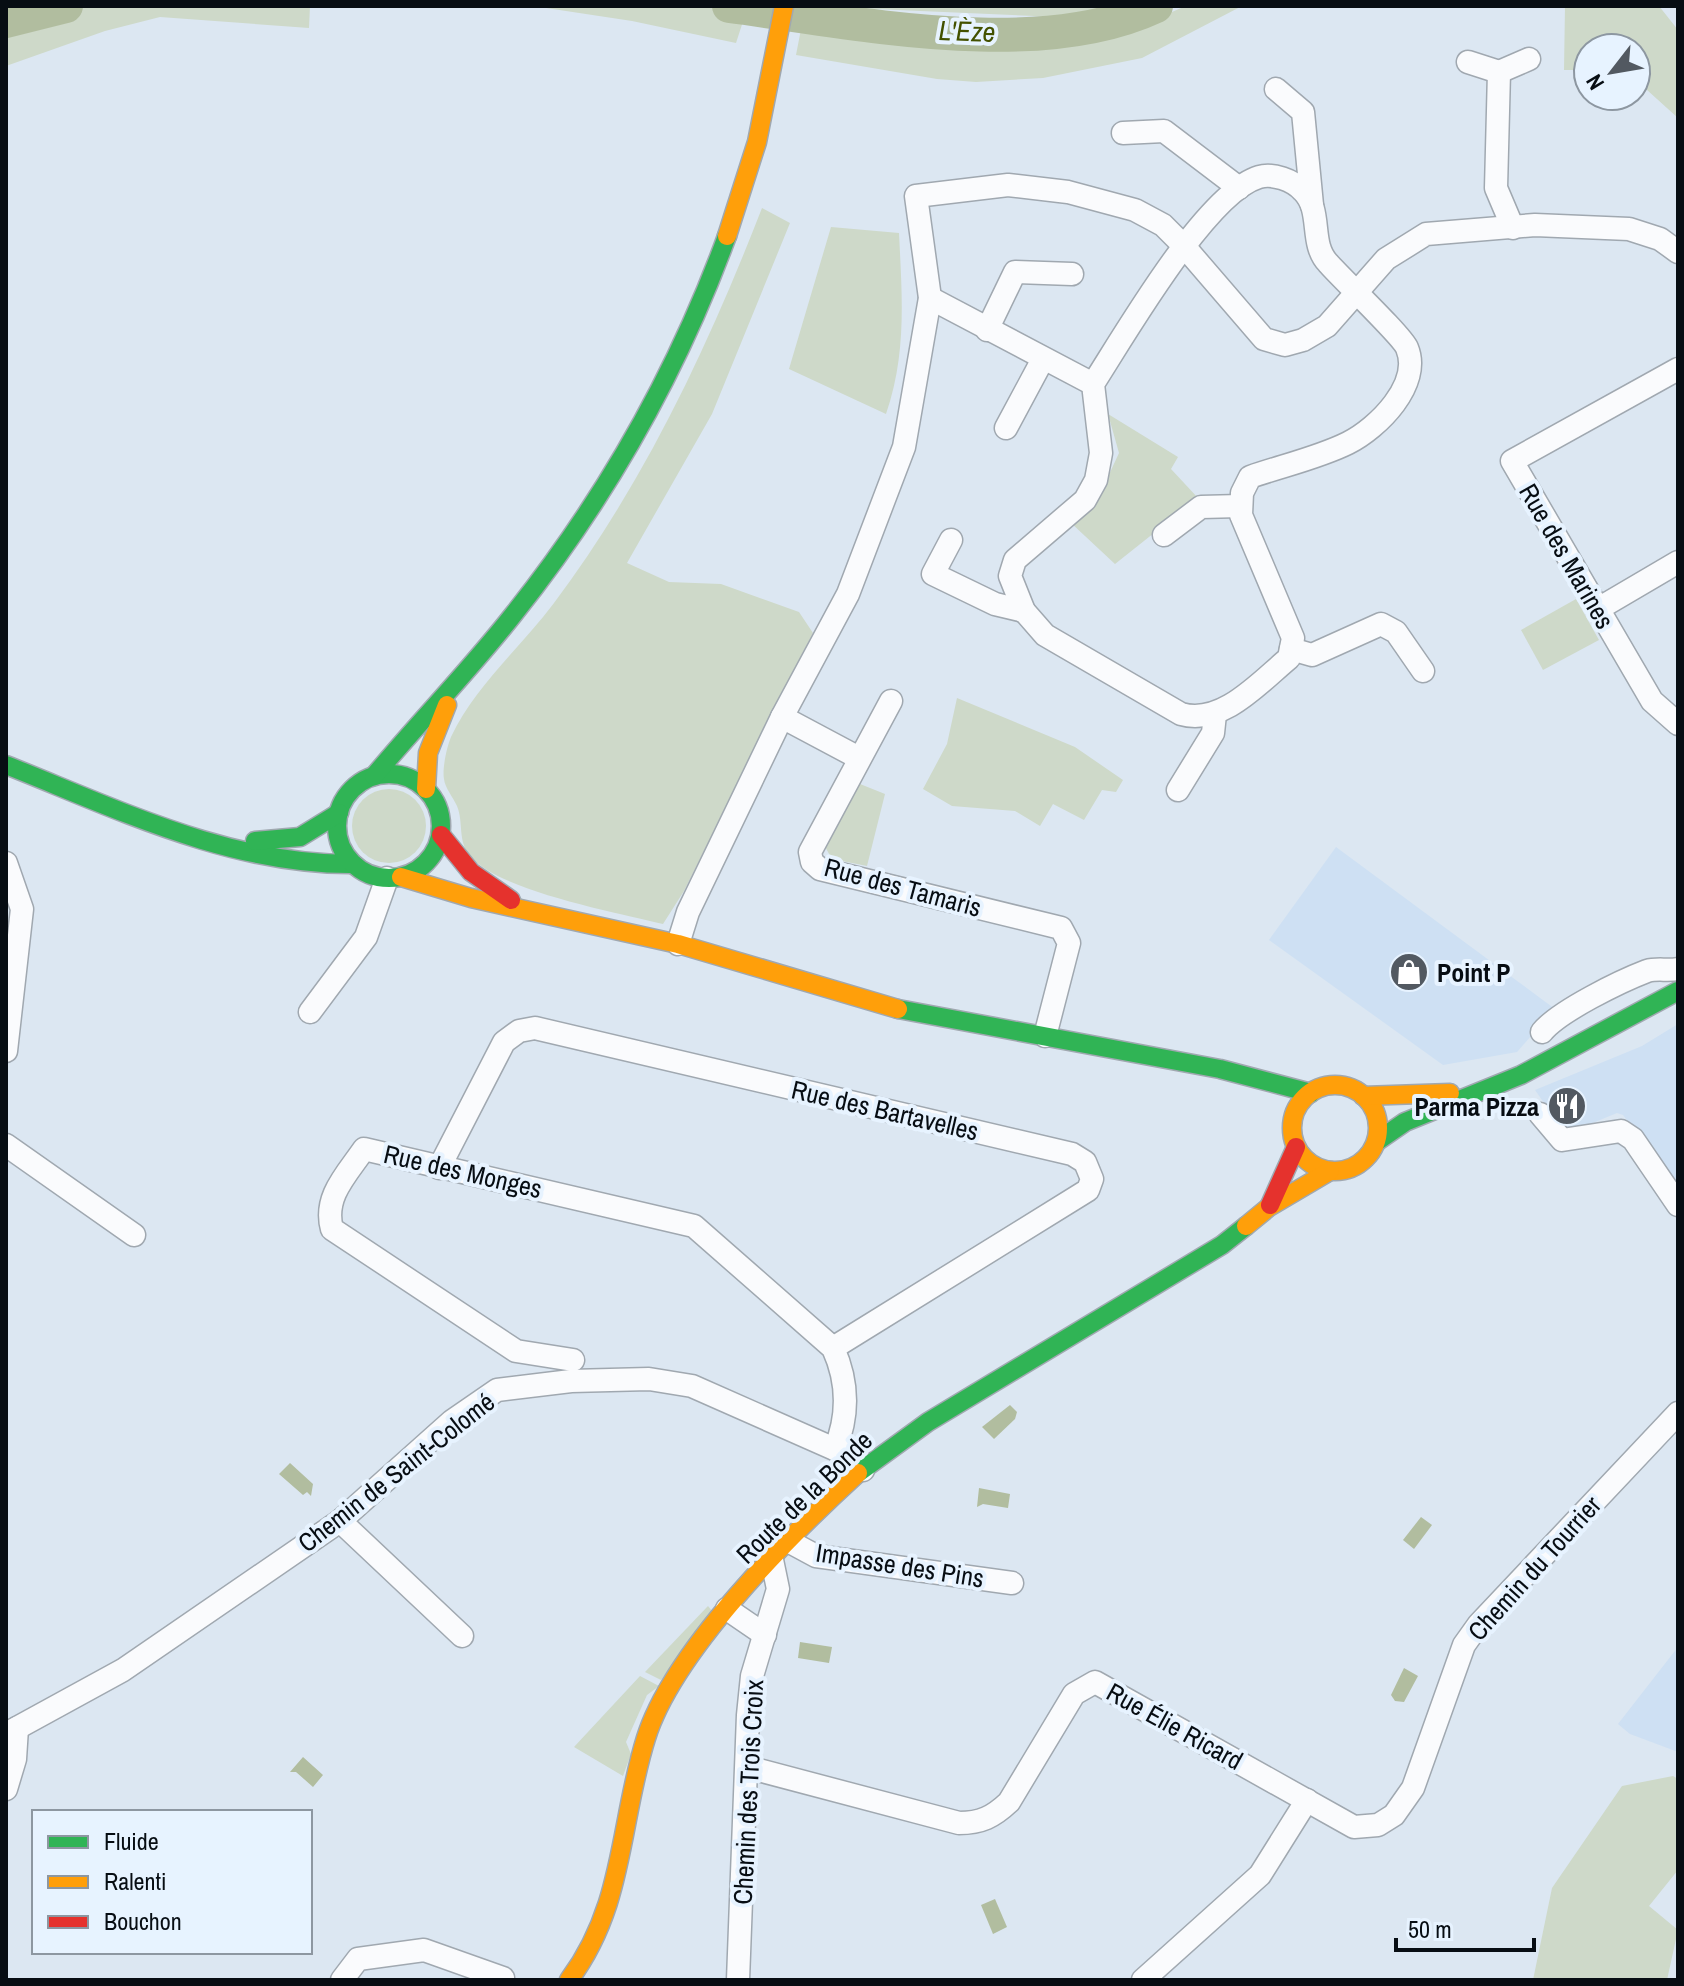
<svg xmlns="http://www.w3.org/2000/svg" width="1684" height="1986" font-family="'Archivo Narrow',sans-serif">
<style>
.built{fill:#cee0f3}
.green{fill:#ced9c9}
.water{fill:#b1bd9f}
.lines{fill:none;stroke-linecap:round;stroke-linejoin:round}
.river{stroke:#b1bd9f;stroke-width:34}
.street-casing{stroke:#a0a8b0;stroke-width:25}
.fast-casing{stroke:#a0a8b0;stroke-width:21}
.slow-casing{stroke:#a0a8b0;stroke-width:21}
.jam-casing{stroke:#a0a8b0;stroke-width:21}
.street{stroke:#fafbfd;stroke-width:22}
.fast{stroke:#30b455;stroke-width:18}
.slow{stroke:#ff9f0a;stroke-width:18}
.jam{stroke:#e5322d;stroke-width:18}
.labels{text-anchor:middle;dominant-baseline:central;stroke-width:8;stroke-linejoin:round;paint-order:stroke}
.street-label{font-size:26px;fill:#070d13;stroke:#e7f3ff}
.poi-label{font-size:26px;font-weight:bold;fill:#070d13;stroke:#e7f3ff;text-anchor:start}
.water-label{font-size:28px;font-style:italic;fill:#435100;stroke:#e7f3ff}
</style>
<rect width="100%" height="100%" fill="#dce7f2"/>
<g class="built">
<polygon points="1336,847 1555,1009 1517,1052 1443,1065 1269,940"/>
<polygon points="1678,1024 1678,1187 1623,1115 1617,1113 1566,1134 1535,1090 1642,1046"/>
<polygon points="1678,1647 1678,1752 1630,1734 1618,1724"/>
</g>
<g class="green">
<polygon points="6,6 310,6 309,28 160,17 105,31 6,66"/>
<polygon points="533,6 748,6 736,43 632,21"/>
<polygon points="806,6 1123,6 1058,17"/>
<path d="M1186,6h56l-100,52 -99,20 -67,4 -39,-3 -141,-24 6,-31c88,9 179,26 268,19 39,-4 81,-22 116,-37z"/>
<polygon points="1565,6 1659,6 1678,30 1678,118 1636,80 1636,48 1588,48 1588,70 1564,70"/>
<path d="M762,208l28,15 -78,191 -85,149 42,19 52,2 78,28 14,21 -129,258 -21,33c-44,-11 -163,-33 -192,-67 -14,-15 -7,-34 -14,-51 -4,-9 -12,-18 -13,-27 -2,-10 3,-33 7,-42 23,-50 70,-90 103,-134 90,-120 154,-256 208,-395z"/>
<path d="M831,227l68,6c3,63 8,120 -13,181l-97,-45z"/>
<polygon points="1108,414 1178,457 1171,469 1198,498 1115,564 1070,522 1100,494 1119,453"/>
<polygon points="1576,599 1599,640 1543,670 1521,630"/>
<polygon points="957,698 1075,747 1123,780 1116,792 1102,790 1084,820 1053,804 1040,826 1015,811 952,806 923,789 947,744"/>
<polygon points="855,782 885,794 867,866 832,859 824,845"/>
<circle cx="389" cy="826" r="37"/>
<polygon points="708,1606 712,1611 661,1680 645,1672"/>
<polygon points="640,1676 659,1686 647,1695 626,1742 631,1754 623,1776 574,1747"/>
<polygon points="1673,1776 1678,1779 1678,1870 1649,1906 1678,1930 1667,1980 1533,1980 1552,1888 1622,1786"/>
</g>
<g class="water">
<polygon points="1010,1405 1017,1412 1015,1419 994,1439 982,1427"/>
<polygon points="290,1463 313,1484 311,1496 307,1492 303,1495 279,1474"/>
<polygon points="979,1488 1010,1494 1008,1508 983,1504 977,1507"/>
<polygon points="1421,1517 1432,1525 1414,1549 1403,1540"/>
<polygon points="800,1642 832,1647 829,1663 798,1658"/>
<polygon points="1404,1668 1418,1676 1404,1702 1395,1701 1391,1695"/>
<polygon points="303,1757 323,1775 313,1787 296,1772 290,1772"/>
<polygon points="995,1899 1007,1927 993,1934 981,1905"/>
</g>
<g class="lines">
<g class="river">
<path d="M729,6c126,16 308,56 427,0"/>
<polyline points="6,21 66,6"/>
</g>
<defs>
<g id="street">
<polyline points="1468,62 1499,72 1529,59"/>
<polyline points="1499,72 1496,188 1513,228"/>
<polyline points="1276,89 1303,112 1312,205"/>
<polyline points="1123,133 1164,131 1239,188"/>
<path d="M930,298l163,86 8,69 -5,27 -11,20 -70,60 -5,16 14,35 21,24 136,79c41,12 79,-32 108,-56l4,-20 -52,-123 1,-22 8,-16c31,-11 68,-19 98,-34 30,-15 74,-59 59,-95 -5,-12 -66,-70 -79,-85 -19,-20 -5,-52 -25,-72 -10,-11 -30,-18 -44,-14 -53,16 -135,159 -166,207"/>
<polyline points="987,330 1015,272 1072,274"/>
<polyline points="1678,369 1512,461 1652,701 1678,724"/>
<polyline points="1006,428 1043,359"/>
<polyline points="1164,535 1201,507 1240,506"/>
<polyline points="951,540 933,574 995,604 1024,611"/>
<polyline points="1598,609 1678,562"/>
<polyline points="1291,649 1312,655 1381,624 1396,632 1423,671"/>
<polyline points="891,701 810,852 812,862 820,869 1061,928 1069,943 1045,1036"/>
<polyline points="782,717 859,758"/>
<polyline points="1178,790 1213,733 1215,714"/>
<polyline points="6,863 22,909 6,1051"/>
<polyline points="678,944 688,912 782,717 848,594 904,447 930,298 916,196 1008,185 1068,192 1135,210 1163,225 1183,245 1264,339 1285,345 1303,340 1327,326 1386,259 1426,234 1535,225 1629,229 1660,239 1678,252"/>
<polyline points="310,1012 366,937 387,878"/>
<path d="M1542,1032c17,-21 79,-51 105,-61 10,-3 20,0 31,-2"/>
<polyline points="1540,1114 1562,1140 1621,1131 1633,1139 1678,1205"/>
<polyline points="6,1145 134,1235"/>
<polyline points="439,1168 504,1042 519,1031 535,1028 1072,1154 1085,1162 1092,1179 1088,1190 833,1348"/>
<path d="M573,1360l-57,-9 -184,-122c-9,-32 15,-55 32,-80l330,77 139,122c15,33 16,67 2,101"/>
<polyline points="340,1521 462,1636"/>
<polyline points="790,1542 816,1556 1012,1583"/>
<polyline points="727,1609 765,1635"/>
<polyline points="6,1734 123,1670 340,1521 452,1421 497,1390 571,1381 649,1379 692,1386 848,1455 863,1470"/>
<path d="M747,1767l212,56c22,0 34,-6 50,-21l65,-108 21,-12 259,145 24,-2 16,-10 19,-27 51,-143 15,-21 199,-211"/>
<polyline points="6,1789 15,1759 17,1728"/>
<polyline points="342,1980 358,1959 424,1950 503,1978"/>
<polyline points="738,1980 748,1715 752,1676 778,1589 772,1560"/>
<polyline points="1143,1980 1260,1875 1307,1800"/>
</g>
<g id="fast">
<path d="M6,765c111,44 225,100 347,99"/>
<circle cx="389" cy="826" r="52"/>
<path d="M374,776c45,-54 95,-105 139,-161 91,-114 164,-242 214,-379"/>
<polyline points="255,841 300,837 339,813"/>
<polyline points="898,1009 1220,1069 1311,1093"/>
<polyline points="1376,1142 1405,1122 1521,1075 1678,991"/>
<polyline points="858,1473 928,1422 1222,1245 1246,1226"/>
</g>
<g id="slow">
<polyline points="727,236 757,142 784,6"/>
<polyline points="426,789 428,753 447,705"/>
<polyline points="401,877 471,898 678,944 898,1009"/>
<circle cx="1335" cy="1128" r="43"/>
<polyline points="1363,1096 1450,1093"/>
<polyline points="1246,1226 1269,1207 1330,1171"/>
<path d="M569,1980c56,-75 50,-156 77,-242 27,-87 144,-203 212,-265"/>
</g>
<g id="jam">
<polyline points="441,835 471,872 511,900"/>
<polyline points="1270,1205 1296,1147"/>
</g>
</defs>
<use href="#street" class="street-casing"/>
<use href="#fast" class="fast-casing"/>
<use href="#slow" class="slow-casing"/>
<use href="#jam" class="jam-casing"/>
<use href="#street" class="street"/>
<use href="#fast" class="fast"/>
<use href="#slow" class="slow"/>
<use href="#jam" class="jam"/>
</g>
<defs>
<symbol id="shop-disc" viewBox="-11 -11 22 22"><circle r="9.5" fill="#525961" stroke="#e7f3ff"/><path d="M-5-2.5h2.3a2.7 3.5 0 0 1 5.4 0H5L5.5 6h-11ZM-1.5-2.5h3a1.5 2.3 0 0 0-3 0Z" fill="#fff"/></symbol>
<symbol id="restaurant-disc" viewBox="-11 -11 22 22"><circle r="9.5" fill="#525961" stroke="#e7f3ff"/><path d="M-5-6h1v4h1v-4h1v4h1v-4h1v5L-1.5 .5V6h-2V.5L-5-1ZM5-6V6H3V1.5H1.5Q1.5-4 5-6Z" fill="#fff"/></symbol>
</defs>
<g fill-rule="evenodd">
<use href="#shop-disc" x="1387" y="950" width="44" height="44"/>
<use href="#restaurant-disc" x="1545" y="1084" width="44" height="44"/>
</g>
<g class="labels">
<g class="street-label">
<text transform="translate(1567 556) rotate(60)">Rue des Marines</text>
<text transform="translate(903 887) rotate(15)">Rue des Tamaris</text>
<text transform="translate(885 1110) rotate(13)">Rue des Bartavelles</text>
<text transform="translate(463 1171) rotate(13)">Rue des Monges</text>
<text transform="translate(396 1472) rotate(-38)">Chemin de Saint-Colomé</text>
<text transform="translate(804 1497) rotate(-44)">Route de la Bonde</text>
<text transform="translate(900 1565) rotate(9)">Impasse des Pins</text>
<text transform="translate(1534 1568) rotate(-48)">Chemin du Tourrier</text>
<text transform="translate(1175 1726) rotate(29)">Rue Élie Ricard</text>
<text transform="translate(748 1792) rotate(-87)">Chemin des Trois Croix</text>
</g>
<g class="poi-label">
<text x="1437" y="972">Point P</text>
<text x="1539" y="1106" text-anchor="end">Parma Pizza</text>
</g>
<g class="water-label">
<text transform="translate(967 31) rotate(2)">L'Èze</text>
</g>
</g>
<rect width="1684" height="1986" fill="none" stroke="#070d13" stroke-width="16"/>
<rect x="32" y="1810" width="280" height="144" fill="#e7f3ff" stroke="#8d97a1" stroke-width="2"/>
<rect x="48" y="1836" width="40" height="12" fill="#30b455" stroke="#8d97a1" stroke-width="2"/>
<text x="104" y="1850" font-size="24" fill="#070d13">Fluide</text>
<rect x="48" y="1876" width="40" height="12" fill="#ff9f0a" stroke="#8d97a1" stroke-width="2"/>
<text x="104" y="1890" font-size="24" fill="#070d13">Ralenti</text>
<rect x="48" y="1916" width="40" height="12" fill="#e5322d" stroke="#8d97a1" stroke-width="2"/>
<text x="104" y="1930" font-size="24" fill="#070d13">Bouchon</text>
<g transform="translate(1612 72) rotate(239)"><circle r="38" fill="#e7f3ff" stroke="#8d97a1" stroke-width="2"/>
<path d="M0-6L14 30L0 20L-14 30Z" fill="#525961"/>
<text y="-12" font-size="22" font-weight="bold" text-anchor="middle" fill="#070d13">N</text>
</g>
<path d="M1396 1938v12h138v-12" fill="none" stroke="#070d13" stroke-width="4"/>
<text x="1408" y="1938" font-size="24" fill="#070d13" stroke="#e7f3ff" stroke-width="6" paint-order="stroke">50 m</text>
</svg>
